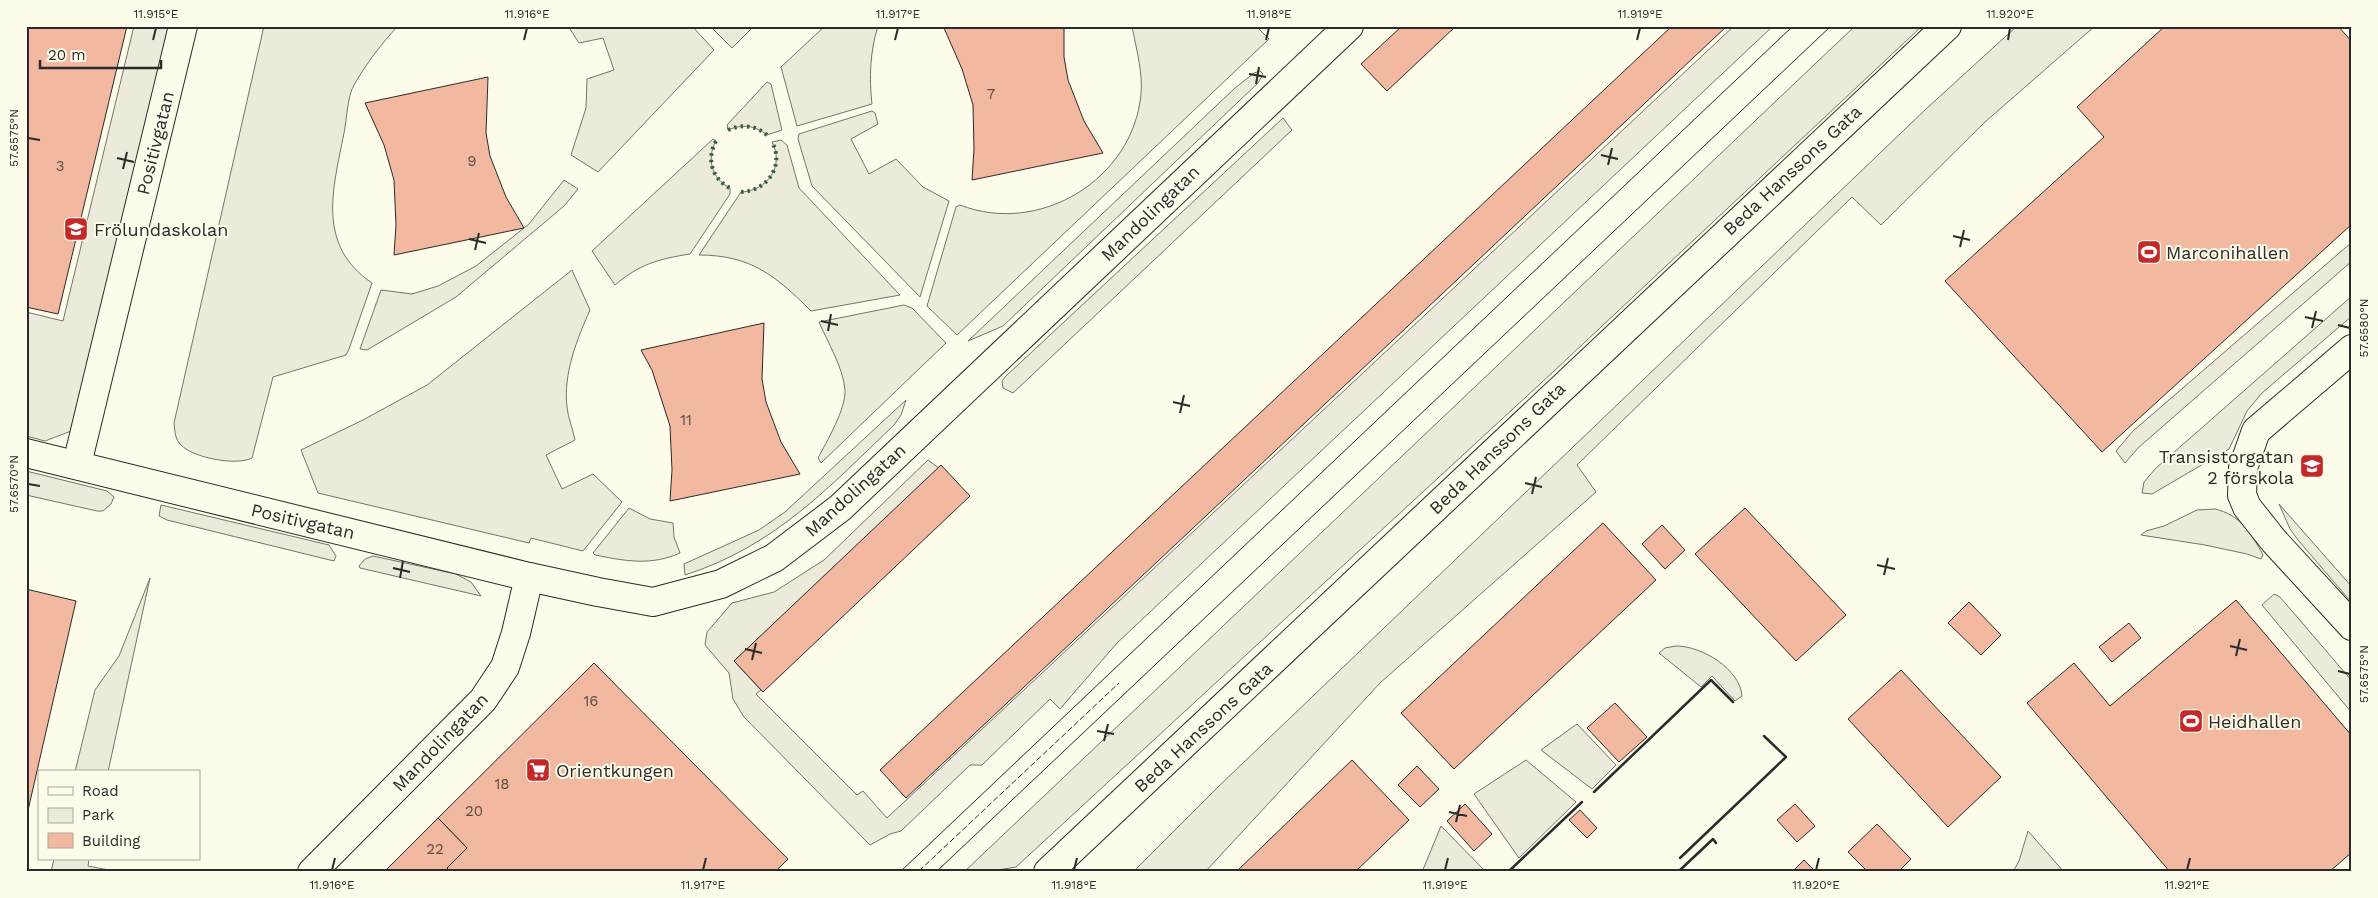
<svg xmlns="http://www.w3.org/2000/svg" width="2378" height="898" font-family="'Work Sans',sans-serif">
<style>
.green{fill:#ecebdb;stroke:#74746e}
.building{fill:#f2b8a0;stroke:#2b2b2b}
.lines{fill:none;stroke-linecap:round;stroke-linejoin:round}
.minor-casing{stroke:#2b2b2b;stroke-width:30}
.minor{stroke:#fdfbea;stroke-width:28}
.tram{stroke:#2b2b2b;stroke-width:1}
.hedge{stroke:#34623c;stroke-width:4;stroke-dasharray:2.5 4;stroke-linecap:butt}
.fence{stroke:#2b2b2b;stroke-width:1;stroke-dasharray:6 2.5;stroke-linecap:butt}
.wall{stroke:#2b2b2b;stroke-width:2.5}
.ticks{fill:none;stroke:#2b2b2b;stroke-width:2}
.labels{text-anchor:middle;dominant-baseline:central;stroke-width:4;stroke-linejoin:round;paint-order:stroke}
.number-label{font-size:15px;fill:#5d4e48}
.street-label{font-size:18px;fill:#2b2b2b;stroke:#fdfbea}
.poi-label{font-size:18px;fill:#2b2b2b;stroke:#fdfbea;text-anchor:start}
.neatline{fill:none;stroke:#2b2b2b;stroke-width:2}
.ticks-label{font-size:12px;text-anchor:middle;fill:#2b2b2b}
</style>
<rect width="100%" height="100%" fill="#fdfbea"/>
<g class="green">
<polygon points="134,26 173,26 74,430 45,441 26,436 26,312 63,321"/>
<path d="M264,26h134c-16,17 -32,38 -44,59 -7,12 -7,34 -10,48 -11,56 -28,112 28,150l-23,66 -3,6 -73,22 -21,81c-15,8 -59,0 -71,-13 -6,-5 -6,-14 -7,-22z"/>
<polygon points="568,26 692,26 714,50 598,172 571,155 586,108 587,79 614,70 603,38 579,43"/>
<polygon points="710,26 754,26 732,48"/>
<path d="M825,26h53c-8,25 -9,52 -6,78l-75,22 -16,-59z"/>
<path d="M1132,26h124l13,13 -312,296 -30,-29 29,-99 4,-2c79,31 173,-25 181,-111 2,-22 -5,-46 -9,-68z"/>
<polygon points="1734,26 1773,26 1117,643 1060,709 1050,699 982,765 970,765 901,831 890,834 870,845 744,717 733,699 729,673 705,645 707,632 732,603 774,592 824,560 928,460 940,469 734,661 761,690 756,694 857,795 863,791 887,818"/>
<polygon points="1855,26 1922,26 1553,372 1016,867 985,872 964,872"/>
<polygon points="2017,26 2095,26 1985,122 1881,225 1852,197 1577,465 1596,492 1380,683 1205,872 1133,872 1219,786 1926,109"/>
<polygon points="1260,71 1263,74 1258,83 1003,326 968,341 1235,88 1254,73"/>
<path d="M767,82l4,2 11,46 -15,5c-12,-10 -25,-11 -39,-5l-1,-5z"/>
<polygon points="872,111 875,113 878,124 851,139 869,174 896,159 923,187 949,201 920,297 812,186 798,139 799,134"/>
<polygon points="1283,118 1292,130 1013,393 1003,388 1002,381 1006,376"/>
<path d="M713,139l3,2c-10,18 -4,38 14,47v6l-40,60c-32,5 -50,10 -75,31l-23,-34z"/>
<path d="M781,140l6,5 12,43 101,107 -89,16c-35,-35 -60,-56 -112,-56l42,-63c26,-1 44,-26 31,-50z"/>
<polygon points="564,180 578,189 564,206 456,297 367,350 360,349 381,290 412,294 438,286 476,266 529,224"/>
<polygon points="2352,242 2352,261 2138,448 2125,463 2116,451 2133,431"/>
<path d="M572,270l18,40c-13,29 -27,64 -23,97 1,11 6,22 8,33l-29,15 16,34 31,-15 29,28 -39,49 -52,-13 -2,5 -211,-50 -17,-43 62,-30 64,-35z"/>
<polygon points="2352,296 2352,316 2262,393 2247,411 2229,449 2152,494 2142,493 2144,482 2156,468"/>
<path d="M904,305l8,3 34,35 -125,120 -3,-5c9,-17 28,-49 27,-68 -2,-23 -17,-47 -26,-68z"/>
<path d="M906,400l-5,15 -7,10c-66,63 -119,121 -209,150l-1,-11 75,-34 26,-18z"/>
<polygon points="26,471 107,491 114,497 111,504 103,511 97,511 26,495"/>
<polygon points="2279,504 2352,587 2352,603 2298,540 2290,529"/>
<polygon points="161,505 329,545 336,556 334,561 167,520 159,516"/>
<path d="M629,508l21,11 23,4 1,14 6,16c-29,13 -55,8 -85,2l-2,-2z"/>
<path d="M2215,509c25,6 34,22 46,42l2,4 -2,4 -14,-5 -42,-9 -64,-10 5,-4 18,-5 33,-16z"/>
<polygon points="373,556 456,574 471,582 481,596 360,568 359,566 365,559"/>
<polygon points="150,578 108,772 75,772 95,690 119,656"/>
<polygon points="2274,594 2280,597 2352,681 2352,713 2262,605"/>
<path d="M1676,646c26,0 64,23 66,50l-7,5 -23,-25 -11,11 -42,-34 6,-5z"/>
<polygon points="1577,724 1616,765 1592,789 1541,750"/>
<polygon points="1526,760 1576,802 1519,858 1474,794"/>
<polygon points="1441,826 1486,872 1422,872"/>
<polygon points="2028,831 2064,872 2013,872 2019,861"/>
<polygon points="54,859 89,859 88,866 119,872 51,872"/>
</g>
<g class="building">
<polygon points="26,26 127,26 58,314 26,307"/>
<polygon points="951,26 1064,26 1064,57 1068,80 1084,121 1103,153 972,180 974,149 973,105 962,69 944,28"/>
<polygon points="1402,26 1456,26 1387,91 1361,64"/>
<polygon points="1672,26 1727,26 906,798 880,770"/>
<polygon points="2165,26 2338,26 2352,42 2352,224 2102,452 1945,281 2104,137 2077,107"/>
<polygon points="488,77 486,133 490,156 506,197 524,228 394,255 396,225 394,180 384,145 365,103"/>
<polygon points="764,323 762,379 766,402 781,442 800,474 670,501 672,470 670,426 652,370 641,350"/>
<polygon points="941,465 970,496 763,692 734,661"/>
<polygon points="1745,508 1846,615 1796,661 1695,554"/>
<polygon points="1603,523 1656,580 1454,769 1401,713"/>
<polygon points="1662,525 1685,550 1665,569 1642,544"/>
<polygon points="26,589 76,601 26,819"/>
<polygon points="2236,600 2352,736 2352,852 2329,872 2170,872 2027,703 2074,663 2110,706"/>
<polygon points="1969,602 2001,635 1981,655 1948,623"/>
<polygon points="2129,623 2141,638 2112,662 2099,647"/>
<polygon points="594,663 788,859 775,872 451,872 447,868 467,848 438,818"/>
<polygon points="1901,670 2001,777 1948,827 1848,719"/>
<polygon points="1615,703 1647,737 1619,762 1587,728"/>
<polygon points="1352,760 1409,820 1355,872 1236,872"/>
<polygon points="1417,766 1439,789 1420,807 1398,785"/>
<polygon points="1465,804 1492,834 1474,851 1447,821"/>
<polygon points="1795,804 1815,826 1797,842 1777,820"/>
<polygon points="1580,810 1597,828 1587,838 1569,820"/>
<polygon points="438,818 467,848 447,868 451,872 384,872"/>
<polygon points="1877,824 1911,859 1898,872 1868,872 1848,852"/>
<polygon points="1804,860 1816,872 1792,872"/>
</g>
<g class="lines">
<defs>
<g id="minor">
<polyline points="2352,349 2256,431 2243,468 2242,495 2247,507 2274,541 2352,626"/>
<polyline points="26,453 529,577"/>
<polyline points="77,464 183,26"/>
<polyline points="312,872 483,700 505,667 516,633 529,577 598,592 653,602 721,584 774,558 840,508 1349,26"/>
<polyline points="1048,872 1947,26"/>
</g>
</defs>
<use href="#minor" class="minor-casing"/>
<use href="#minor" class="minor"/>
<g class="tram">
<polyline points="900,872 1793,26"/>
<polyline points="936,872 1831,26"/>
</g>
<g class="hedge">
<path d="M728,130c14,-6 27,-5 39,5"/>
<path d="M716,141c-10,18 -4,38 14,47"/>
<path d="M741,192c26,-1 44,-26 31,-50"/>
</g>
<polyline class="fence" points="919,871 1119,683"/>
<g class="wall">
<polyline points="1594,792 1711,680 1733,702"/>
<polyline points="1680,858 1786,757 1764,736"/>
<polyline points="1679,871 1713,839 1716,843"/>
<polyline points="1508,872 1582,802"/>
</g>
</g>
<path class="ticks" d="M153,40l3,-12M524,40l3,-12M895,40l3,-12M1266,40l3,-12M1637,40l3,-12M2008,40l2,-12M1249,74l17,3M1256,84l3,-17M28,138l12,2M1601,155l17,4M117,158l17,4M1608,165l4,-17M123,169l4,-17M1953,236l17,4M469,239l17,4M1960,247l4,-17M475,250l4,-17M2305,317l18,4M821,321l17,4M2338,325l12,3M2312,328l4,-17M828,331l3,-17M1173,402l17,4M1180,413l4,-18M1525,483l17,4M28,484l12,2M1532,494l4,-17M1877,565l18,4M393,568l17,4M1884,575l4,-17M400,578l3,-17M2230,646l17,4M745,649l17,4M2236,656l4,-17M752,660l4,-17M2338,671l12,3M1097,731l17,3M1104,741l4,-17M1449,812l18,4M1456,822l4,-17M332,870l3,-12M703,870l3,-12M1074,870l3,-12M1445,870l3,-12M1816,870l3,-12M2187,870l3,-12"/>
<defs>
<symbol id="school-square" viewBox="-11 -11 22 22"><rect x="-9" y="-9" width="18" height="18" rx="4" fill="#c62828" stroke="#fdfbea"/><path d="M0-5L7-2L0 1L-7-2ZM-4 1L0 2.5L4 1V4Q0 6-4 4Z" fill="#fff"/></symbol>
<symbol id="stadium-square" viewBox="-11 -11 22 22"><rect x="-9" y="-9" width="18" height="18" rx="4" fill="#c62828" stroke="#fdfbea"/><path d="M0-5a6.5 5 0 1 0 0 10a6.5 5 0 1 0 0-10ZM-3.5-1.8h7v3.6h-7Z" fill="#fff"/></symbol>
<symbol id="supermarket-square" viewBox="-11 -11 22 22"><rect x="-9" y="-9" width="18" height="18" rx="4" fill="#c62828" stroke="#fdfbea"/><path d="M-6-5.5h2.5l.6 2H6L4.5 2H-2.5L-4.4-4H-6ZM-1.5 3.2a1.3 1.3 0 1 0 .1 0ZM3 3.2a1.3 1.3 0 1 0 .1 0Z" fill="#fff"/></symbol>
</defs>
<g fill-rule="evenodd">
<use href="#school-square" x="62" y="215" width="28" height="28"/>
<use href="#stadium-square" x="2135" y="238" width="28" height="28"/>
<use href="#school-square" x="2298" y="452" width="28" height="28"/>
<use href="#stadium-square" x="2177" y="707" width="28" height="28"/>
<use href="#supermarket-square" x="524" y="756" width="28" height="28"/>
</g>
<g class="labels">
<g class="number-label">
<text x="991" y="94">7</text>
<text x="472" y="161">9</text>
<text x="60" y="166">3</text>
<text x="686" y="420">11</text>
<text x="591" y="701">16</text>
<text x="502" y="784">18</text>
<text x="474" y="811">20</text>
<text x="435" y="849">22</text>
</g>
<g class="street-label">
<text transform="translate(155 143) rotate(-76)">Positivgatan</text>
<text transform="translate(1792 170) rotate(-43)">Beda Hanssons Gata</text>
<text transform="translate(1150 213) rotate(-44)">Mandolingatan</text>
<text transform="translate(1497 448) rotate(-44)">Beda Hanssons Gata</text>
<text transform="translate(855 490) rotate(-42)">Mandolingatan</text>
<text transform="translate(303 521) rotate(13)">Positivgatan</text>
<text transform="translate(1203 727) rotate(-43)">Beda Hanssons Gata</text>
<text transform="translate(440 742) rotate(-46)">Mandolingatan</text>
</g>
<g class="poi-label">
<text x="94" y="229">Frölundaskolan</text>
<text x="2166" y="252">Marconihallen</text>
<text x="2294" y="456" text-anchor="end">Transistorgatan<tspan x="2294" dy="21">2 förskola</tspan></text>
<text x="2208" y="721">Heidhallen</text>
<text x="556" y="770">Orientkungen</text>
</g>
</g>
<rect width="2378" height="898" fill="none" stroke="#fdfbea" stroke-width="55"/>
<rect x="38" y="770" width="162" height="90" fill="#fdfbea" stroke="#a9a89e"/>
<rect x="48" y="787" width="25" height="8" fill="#fdfbea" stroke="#a9a89e"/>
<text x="82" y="796" font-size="15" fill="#2b2b2b">Road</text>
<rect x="48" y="808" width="25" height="15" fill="#ecebdb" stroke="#a9a89e"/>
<text x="82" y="820" font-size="15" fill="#2b2b2b">Park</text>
<rect x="48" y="833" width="25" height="15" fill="#f2b8a0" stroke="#a9a89e"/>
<text x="82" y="846" font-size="15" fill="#2b2b2b">Building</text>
<path d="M40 60v8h121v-8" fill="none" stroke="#2b2b2b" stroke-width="2.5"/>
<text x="48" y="60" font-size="15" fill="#2b2b2b" stroke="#fdfbea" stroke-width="4" paint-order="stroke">20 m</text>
<rect x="28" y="28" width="2322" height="842" class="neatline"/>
<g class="ticks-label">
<text x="156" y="18">11.915°E</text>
<text x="527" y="18">11.916°E</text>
<text x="898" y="18">11.917°E</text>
<text x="1269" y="18">11.918°E</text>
<text x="1640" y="18">11.919°E</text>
<text x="2010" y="18">11.920°E</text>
<text transform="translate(14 138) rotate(-90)" y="4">57.6575°N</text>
<text transform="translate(2364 328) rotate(-90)" y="4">57.6580°N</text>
<text transform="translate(14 484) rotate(-90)" y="4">57.6570°N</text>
<text transform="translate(2364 674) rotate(-90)" y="4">57.6575°N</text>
<text x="332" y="889">11.916°E</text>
<text x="703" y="889">11.917°E</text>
<text x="1074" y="889">11.918°E</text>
<text x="1445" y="889">11.919°E</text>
<text x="1816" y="889">11.920°E</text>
<text x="2187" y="889">11.921°E</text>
</g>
</svg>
